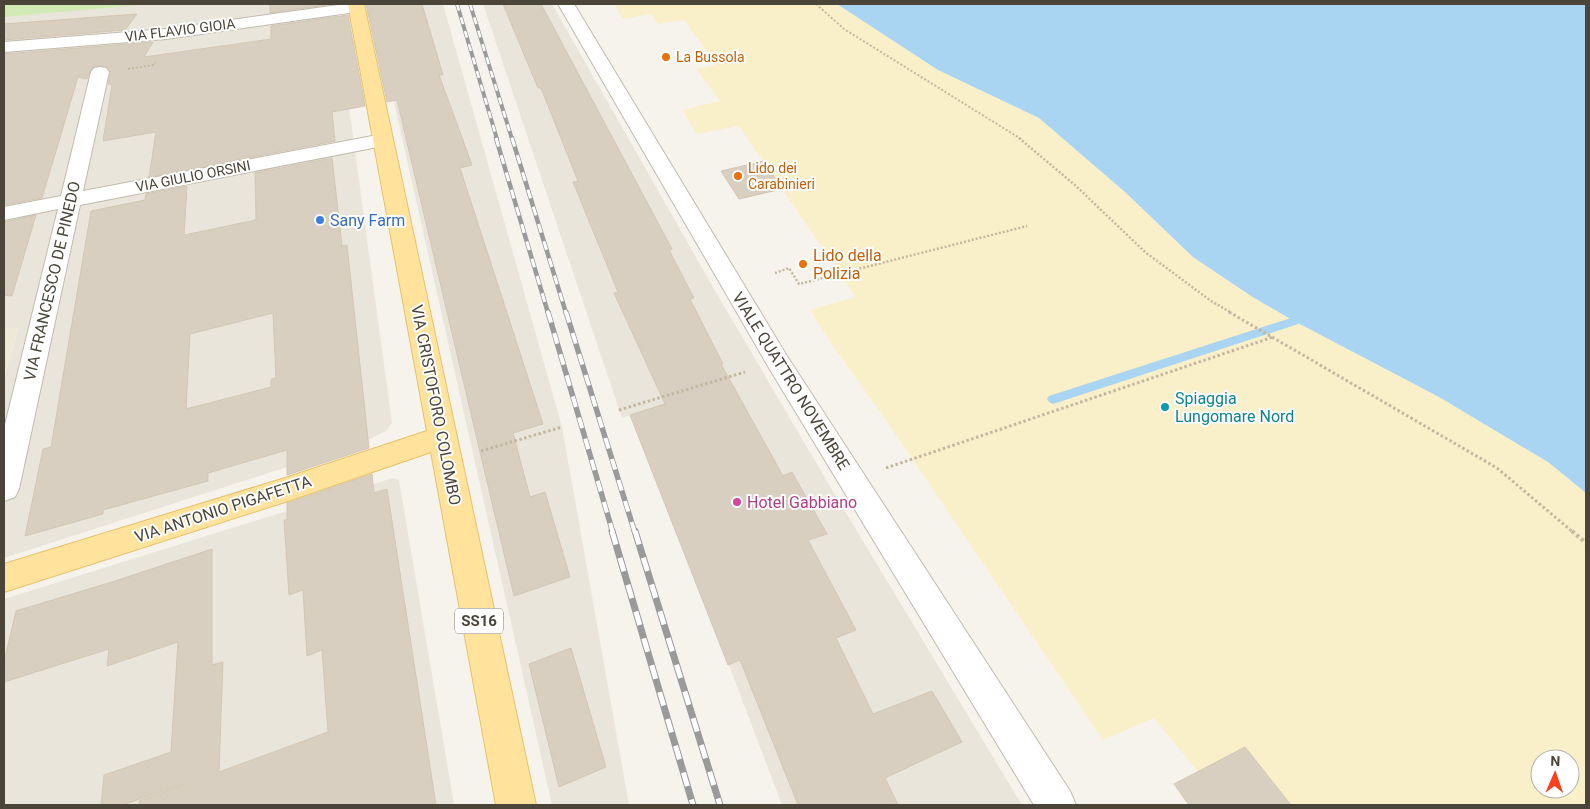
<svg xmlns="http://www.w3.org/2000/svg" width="1590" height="809" font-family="Roboto,sans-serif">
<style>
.residential{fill:#eae5da}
.education{fill:#efe8d6}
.green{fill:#d2eab5}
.sand{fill:#f9efc9;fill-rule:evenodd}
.water{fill:#a9d4f2}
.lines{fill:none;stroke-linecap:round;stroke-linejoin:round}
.stream{fill:#a9d4f2;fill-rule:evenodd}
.building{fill:#d8cfc1;stroke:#d3c7b4;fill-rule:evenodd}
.minor-casing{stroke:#c2bbae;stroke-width:2}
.major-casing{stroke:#e6c16a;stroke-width:2}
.path-far3{stroke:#c4b79f;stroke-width:2;stroke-dasharray:2 2;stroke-linecap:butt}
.path-far2{stroke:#c4b79f;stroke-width:2.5;stroke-dasharray:2 2;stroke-linecap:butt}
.path-far1{stroke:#c4b79f;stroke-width:3;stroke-dasharray:2.5 2.5;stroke-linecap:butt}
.path{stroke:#c4b79f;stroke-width:4;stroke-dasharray:3 3;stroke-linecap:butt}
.minor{fill:#fff;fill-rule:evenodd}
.major{fill:#ffe39c;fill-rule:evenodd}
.rail-far3-casing{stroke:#9a9a9a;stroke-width:4}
.rail-far2-casing{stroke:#9a9a9a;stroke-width:4.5}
.rail-far1-casing{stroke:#9a9a9a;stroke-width:5.5}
.rail-casing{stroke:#9a9a9a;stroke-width:7}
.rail-far3{stroke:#fff;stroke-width:2.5;stroke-dasharray:7;stroke-linecap:butt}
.rail-far2{stroke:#fff;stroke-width:3;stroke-dasharray:9;stroke-linecap:butt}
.rail-far1{stroke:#fff;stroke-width:4;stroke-dasharray:11;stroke-linecap:butt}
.rail{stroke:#fff;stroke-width:5;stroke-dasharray:14;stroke-linecap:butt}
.food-dot{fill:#e8710a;stroke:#fff;stroke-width:2}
.shop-dot{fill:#3f7fe0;stroke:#fff;stroke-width:2}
.culture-dot{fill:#0f9aa8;stroke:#fff;stroke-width:2}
.hotel-dot{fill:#d1479c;stroke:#fff;stroke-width:2}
.labels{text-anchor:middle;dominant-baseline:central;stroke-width:4;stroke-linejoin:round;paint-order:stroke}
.far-street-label{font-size:14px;fill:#4b4439;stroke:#fff}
.far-food-label{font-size:14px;fill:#c56008;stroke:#fff;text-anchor:start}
.shield{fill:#fff;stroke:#817c74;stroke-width:1}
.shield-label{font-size:15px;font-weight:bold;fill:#4b4439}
.shop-label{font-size:16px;fill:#366cbe;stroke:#fff;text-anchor:start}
.food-label{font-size:16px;fill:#c56008;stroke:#fff;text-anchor:start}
.street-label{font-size:16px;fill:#4b4439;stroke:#fff}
.culture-label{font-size:16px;fill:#0d838f;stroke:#fff;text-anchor:start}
.hotel-label{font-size:16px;fill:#b23c85;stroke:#fff;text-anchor:start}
</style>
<rect width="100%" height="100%" fill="#f6f3ec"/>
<g class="residential">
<polygon points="4,4 335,4 392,423 386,431 370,439 284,468 4,558 4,379 18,328 4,330"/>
<polygon points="372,4 443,4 562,427 629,805 552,805"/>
<polygon points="483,4 552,4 714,289 831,488 1022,805 782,805 696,578 630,415 622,418"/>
<polygon points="393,478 399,480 454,805 4,805 4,599"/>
</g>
<polygon class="education" points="18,327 4,379 4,330"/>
<polygon class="green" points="4,4 151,4 4,17"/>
<path class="sand" d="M614,4h223l101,66 101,48 86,74 68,65 58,39 43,25 145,76 109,65 38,31v312h-295l-46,-58 -47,25 -44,-54 -51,22 -220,-324 -50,-70 -23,-36 46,-13 -117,-171 -42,8 -15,-24 38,-9 -24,-32 19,-4v-3l-31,-42 -26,4 -7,-10 -28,5zM1540,759h30v30h-30z"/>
<polygon class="water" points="837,4 1586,4 1586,493 1548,462 1439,397 1294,321 1251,296 1193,257 1125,192 1039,118 938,70"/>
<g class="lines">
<polygon class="stream" points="1294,317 1298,318 1300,321 1298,324 1053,404 1049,402 1047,399 1049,396"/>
</g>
<g class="building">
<polygon points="270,4 333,4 270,13"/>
<polygon points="366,4 422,4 443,75 439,75 472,165 460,168 543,424 513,433 530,497 545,492 570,577 514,596 397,100 387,102"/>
<polygon points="503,4 541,4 672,249 669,250 694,298 690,299 723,364 721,364 783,476 792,472 827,534 808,540 856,630 836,638 873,714 932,691 962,742 885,778 898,805 798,805 740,660 728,665 630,415 665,404 614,293 618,292 573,182 578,181 541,88 538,88"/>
<polygon points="137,14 125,30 4,40 4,24"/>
<polygon points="348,15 365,106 332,112 335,141 149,177 156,132 103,141 112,85 108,84 111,72 106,66 94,66 90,71 87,79 78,77 42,198 4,205 4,54 153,42 144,57 271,39 271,26"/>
<path d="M332,158l10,88 5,-1 22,203 -82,27v-25l-79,23v8l-105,29v4l-78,22 18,-87 8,-2 40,-236 54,-11 1,-6 41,-8 -3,49 72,-15 -1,-47zM273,313l3,65 -5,1v8l-85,22 4,-75z"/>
<polygon points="764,161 782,189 739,199 721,171"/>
<polygon points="36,215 12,296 4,295 4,222"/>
<polygon points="372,474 374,493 387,489 436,805 140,805 139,801 183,785 182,784 123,805 101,805 104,775 171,752 178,642 107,666 109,649 4,682 4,662 16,611 115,581 212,549 212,665 223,662 219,772 328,732 322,650 307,656 303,590 289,595 284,520 287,520 287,503"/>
<polygon points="571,648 606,767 559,787 529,664"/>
<polygon points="1245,747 1291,805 1189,805 1174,784"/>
</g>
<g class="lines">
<defs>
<g id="minor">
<polygon points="345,4 362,4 364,7 362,10 356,12 166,39 4,52 4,42 166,29"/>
<polygon points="558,4 574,4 787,356 1070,791 1076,805 1034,805 769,368"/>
<polygon points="100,67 106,68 109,72 83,191 383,134 390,136 393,140 390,144 383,146 80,205 19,489 15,497 4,501 4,429 58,209 4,220 4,207 61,196 91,72 94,68"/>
</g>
<polygon id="major" points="348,4 364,4 536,805 496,805 431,452 285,502 4,592 4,564 285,478 427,431"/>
</defs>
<use href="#minor" class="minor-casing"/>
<use href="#major" class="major-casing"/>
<g class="path-far3">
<polyline points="816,4 844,29 1021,139"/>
<polyline points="128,69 154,65 155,63"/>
</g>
<g class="path-far2">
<polyline points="1019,138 1076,186 1145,252 1211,301 1232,313"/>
<polyline points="775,273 789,268 799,284 1027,226"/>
</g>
<g class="path-far1">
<polyline points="1229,312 1497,468 1574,533"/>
<polyline points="619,410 745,372"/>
<polyline points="481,451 562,427"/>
<polyline points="886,468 1273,337"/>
</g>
<polyline class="path" points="1572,531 1586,543"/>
<use href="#minor" class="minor"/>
<use href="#major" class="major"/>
<defs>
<g id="rail-far3">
<polyline points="457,4 497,139"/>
<polyline points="470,4 512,139"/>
</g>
<g id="rail-far2">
<polyline points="496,138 548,313"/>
<polyline points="512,138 566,313"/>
</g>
<g id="rail-far1">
<polyline points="548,312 613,533"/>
<polyline points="566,312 635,533"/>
</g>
<g id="rail">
<polyline points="612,531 693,805"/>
<polyline points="635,531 720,805"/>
</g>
</defs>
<use href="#rail-far3" class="rail-far3-casing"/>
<use href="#rail-far2" class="rail-far2-casing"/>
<use href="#rail-far1" class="rail-far1-casing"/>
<use href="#rail" class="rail-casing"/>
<use href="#rail-far3" class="rail-far3"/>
<use href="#rail-far2" class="rail-far2"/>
<use href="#rail-far1" class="rail-far1"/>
<use href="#rail" class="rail"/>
</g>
<g class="food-dot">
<circle cx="666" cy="57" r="5"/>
<circle cx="738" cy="176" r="5"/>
<circle cx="803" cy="264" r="5"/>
</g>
<circle class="shop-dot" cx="320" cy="220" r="5"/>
<circle class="culture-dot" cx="1165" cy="407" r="5"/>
<circle class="hotel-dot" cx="737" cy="502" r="5"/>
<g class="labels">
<g class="far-street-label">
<text transform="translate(180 30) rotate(-7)">VIA FLAVIO GIOIA</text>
<text transform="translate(193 176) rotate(-11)">VIA GIULIO ORSINI</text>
</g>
<g class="far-food-label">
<text x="676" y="57">La Bussola</text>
<text x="748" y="168">Lido dei<tspan x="748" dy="16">Carabinieri</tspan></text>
</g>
<rect class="shield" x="455" y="608.5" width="48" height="25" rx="4"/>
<g class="shield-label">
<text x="479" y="621">SS16</text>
</g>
<g class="shop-label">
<text x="330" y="220">Sany Farm</text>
</g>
<g class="food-label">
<text x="813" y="255">Lido della<tspan x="813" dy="18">Polizia</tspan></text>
</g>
<g class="street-label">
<text transform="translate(52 281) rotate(-77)">VIA FRANCESCO DE PINEDO</text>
<text transform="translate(791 381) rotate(58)">VIALE QUATTRO NOVEMBRE</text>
<text transform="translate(436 405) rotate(79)">VIA CRISTOFORO COLOMBO</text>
<text transform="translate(223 509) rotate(-18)">VIA ANTONIO PIGAFETTA</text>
</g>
<g class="culture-label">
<text x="1175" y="398">Spiaggia<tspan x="1175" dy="18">Lungomare Nord</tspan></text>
</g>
<g class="hotel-label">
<text x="747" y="502">Hotel Gabbiano</text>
</g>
</g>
<rect width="1590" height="809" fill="none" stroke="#4b4439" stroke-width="10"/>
<g transform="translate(1555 774) rotate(2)"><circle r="24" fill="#ffffff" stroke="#b7b4b0"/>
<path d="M0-4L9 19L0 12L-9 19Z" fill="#fc3f1d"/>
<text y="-8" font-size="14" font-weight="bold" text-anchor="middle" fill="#4b4439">N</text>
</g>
</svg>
